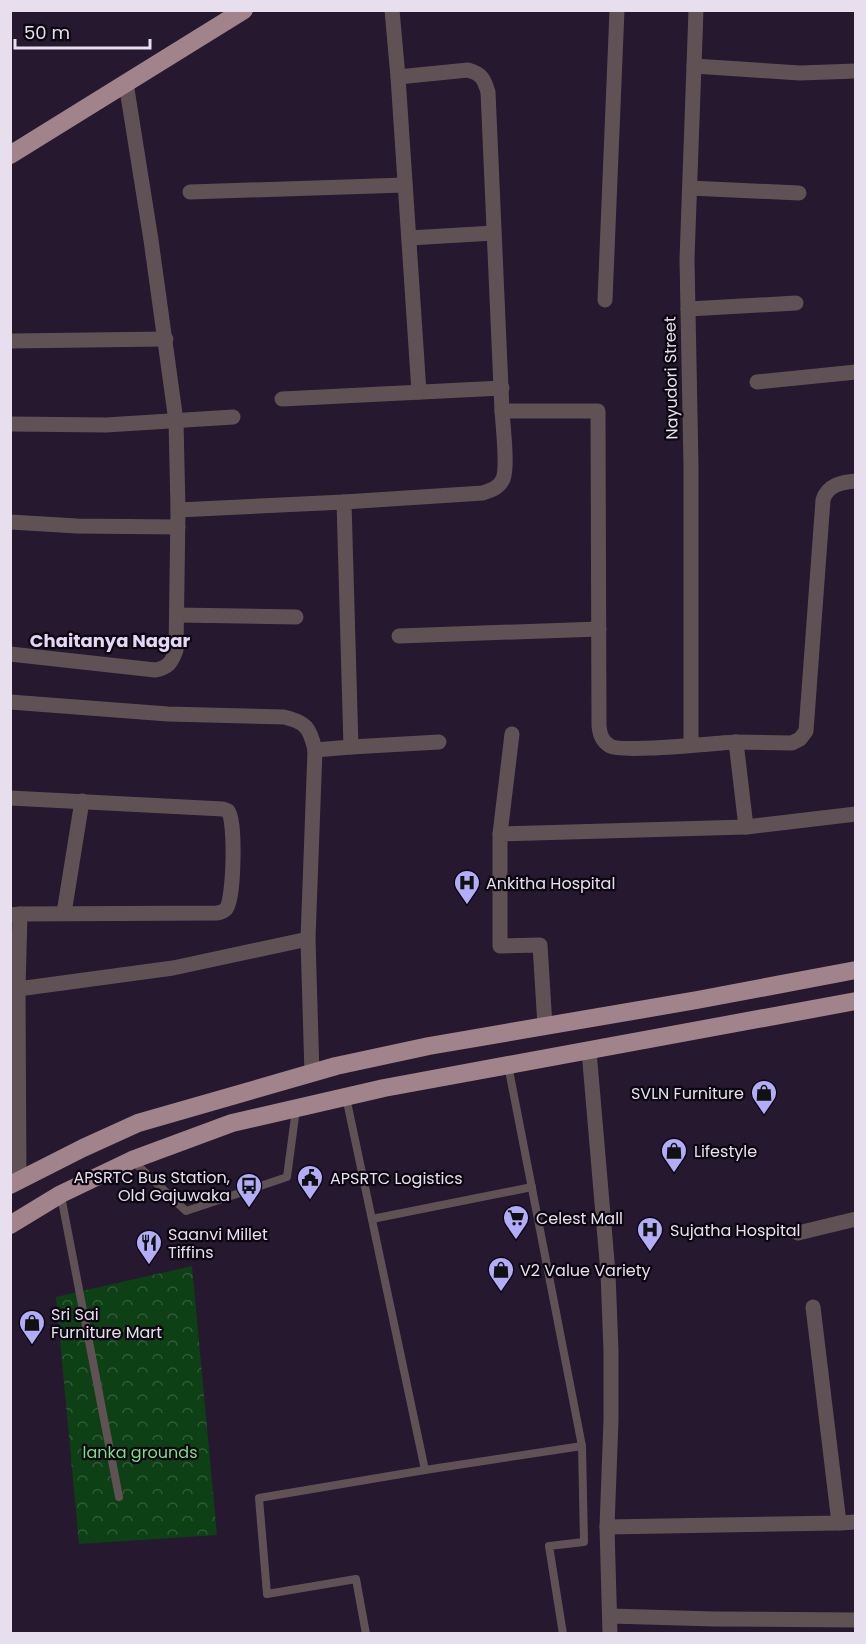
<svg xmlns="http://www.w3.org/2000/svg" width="866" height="1644" font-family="Poppins,sans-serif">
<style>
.park{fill:url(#park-crowns)}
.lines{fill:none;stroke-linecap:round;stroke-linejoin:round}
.lane{stroke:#605155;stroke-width:8}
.street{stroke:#605155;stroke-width:15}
.primary{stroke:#a1838b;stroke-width:18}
.labels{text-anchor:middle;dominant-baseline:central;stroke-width:4.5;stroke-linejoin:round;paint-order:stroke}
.street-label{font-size:16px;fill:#e7dfee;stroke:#0b0610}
.poi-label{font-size:16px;fill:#e7dfee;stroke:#0b0610;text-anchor:start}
.park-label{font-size:16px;fill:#7cdf83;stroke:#0b0610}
.neighbourhood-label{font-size:18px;font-weight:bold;fill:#e6d6f5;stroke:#0b0610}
</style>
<defs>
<pattern id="park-crowns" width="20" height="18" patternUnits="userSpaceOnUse" patternTransform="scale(1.5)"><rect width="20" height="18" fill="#0d4015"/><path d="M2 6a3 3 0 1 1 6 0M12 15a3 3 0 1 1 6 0" fill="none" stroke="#305b37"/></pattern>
</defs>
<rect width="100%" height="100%" fill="#25182f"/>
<polygon class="park" points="192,1266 217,1535 79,1544 56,1297"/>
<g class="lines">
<g class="lane">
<polyline points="346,1097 425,1470"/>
<polyline points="132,1160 186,1211 287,1177 296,1109"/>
<polyline points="61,1196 119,1497"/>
<polyline points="372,1219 532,1187"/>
<polyline points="366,1634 356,1579 267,1594 259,1498 425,1470 582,1446 508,1065"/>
<polyline points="563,1634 549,1546 584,1542 582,1446"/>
</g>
<g class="street">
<path d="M392,10l6,67 70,-7c14,4 16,9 20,22l14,319"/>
<polyline points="694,66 800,73 856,71"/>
<polyline points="398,77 419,392"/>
<polyline points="690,188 799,193"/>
<polyline points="190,192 405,185"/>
<polyline points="409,238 494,233"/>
<polyline points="605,300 617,10"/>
<polyline points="688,309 796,303"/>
<polyline points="10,341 166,339"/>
<polyline points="757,382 856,372"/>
<polyline points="282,399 502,388"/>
<polyline points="10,424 106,425 233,417"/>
<polyline points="178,510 344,502"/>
<polyline points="10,522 77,526 178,527"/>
<polyline points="177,615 296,617"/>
<polyline points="399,636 599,629"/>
<path d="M10,654l145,16c13,-2 17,-8 21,-20l2,-140 -2,-89 -25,-181 -25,-157"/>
<path d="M10,702l158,12 116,3c22,5 26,11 31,33"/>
<polyline points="691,744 691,466 687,259 696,10"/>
<polyline points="351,747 439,742"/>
<path d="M10,798l213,11 5,2c8,10 6,89 -2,98 -3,3 -5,3 -9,4l-197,1"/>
<polyline points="746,827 856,814"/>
<polyline points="500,834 512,734"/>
<polyline points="64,913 82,801"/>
<path d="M10,915l10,-1 -2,75 155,-21 135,-29 7,-189 36,-3 -7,-245 139,-9c8,-3 16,-5 20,-14 5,-12 0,-52 -1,-68h96l1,315c1,9 3,15 11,20 13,7 104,-3 126,-4"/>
<polyline points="308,939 312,1074"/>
<polyline points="18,989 19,1179"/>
<path d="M545,1026l-5,-81 -40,1v-112l246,-7 -10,-85 56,1 8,-4 6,-8 17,-231c4,-15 19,-18 33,-19"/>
<polyline points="589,1051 608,1273 611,1351 611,1420 607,1527 610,1634"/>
<polyline points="798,1233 856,1219"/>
<polyline points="839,1523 856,1522"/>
<polyline points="607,1527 839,1523 813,1307"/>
<polyline points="610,1616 715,1619 856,1620"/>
</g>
<g class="primary">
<polyline points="10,155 244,10"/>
<polyline points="10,1185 83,1148 138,1123 336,1066 429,1046 697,1000 856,970"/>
<polyline points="10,1225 61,1194 132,1160 232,1123 384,1088 856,1001"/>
</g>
</g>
<defs>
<symbol id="hospital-pin" viewBox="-11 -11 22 30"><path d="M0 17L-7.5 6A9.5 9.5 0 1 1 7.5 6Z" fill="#b3adf9" stroke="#0b0610"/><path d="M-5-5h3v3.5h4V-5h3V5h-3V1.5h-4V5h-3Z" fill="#111"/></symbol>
<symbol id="shop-pin" viewBox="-11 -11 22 30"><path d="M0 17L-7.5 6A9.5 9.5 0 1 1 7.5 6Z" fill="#b3adf9" stroke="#0b0610"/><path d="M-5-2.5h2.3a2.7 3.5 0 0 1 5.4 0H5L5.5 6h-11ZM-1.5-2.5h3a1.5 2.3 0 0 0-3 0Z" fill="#111"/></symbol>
<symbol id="civic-pin" viewBox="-11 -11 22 30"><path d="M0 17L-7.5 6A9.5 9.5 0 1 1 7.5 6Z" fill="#b3adf9" stroke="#0b0610"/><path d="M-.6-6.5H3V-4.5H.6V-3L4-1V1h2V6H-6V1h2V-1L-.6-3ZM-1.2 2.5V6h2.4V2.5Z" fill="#111"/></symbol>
<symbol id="bus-pin" viewBox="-11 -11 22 30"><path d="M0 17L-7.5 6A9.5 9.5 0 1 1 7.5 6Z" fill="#b3adf9" stroke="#0b0610"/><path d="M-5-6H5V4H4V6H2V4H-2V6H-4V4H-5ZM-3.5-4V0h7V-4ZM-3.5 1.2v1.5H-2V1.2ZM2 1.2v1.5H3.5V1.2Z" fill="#111"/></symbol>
<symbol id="supermarket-pin" viewBox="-11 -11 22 30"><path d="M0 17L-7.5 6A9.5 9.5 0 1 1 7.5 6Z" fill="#b3adf9" stroke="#0b0610"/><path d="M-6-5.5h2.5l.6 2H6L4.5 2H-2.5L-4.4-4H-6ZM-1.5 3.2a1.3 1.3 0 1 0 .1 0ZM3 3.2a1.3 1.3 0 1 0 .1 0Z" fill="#111"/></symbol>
<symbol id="restaurant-pin" viewBox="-11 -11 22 30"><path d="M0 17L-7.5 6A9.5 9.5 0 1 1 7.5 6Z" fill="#b3adf9" stroke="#0b0610"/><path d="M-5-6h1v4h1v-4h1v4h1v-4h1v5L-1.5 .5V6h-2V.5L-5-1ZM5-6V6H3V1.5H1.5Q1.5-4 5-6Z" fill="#111"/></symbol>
</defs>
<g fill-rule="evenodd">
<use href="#hospital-pin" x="452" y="868" width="30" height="40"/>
<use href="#shop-pin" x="749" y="1078" width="30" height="40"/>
<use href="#shop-pin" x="659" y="1136" width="30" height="40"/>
<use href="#civic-pin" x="295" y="1163" width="30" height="40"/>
<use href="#bus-pin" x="234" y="1171" width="30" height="40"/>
<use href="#supermarket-pin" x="501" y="1203" width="30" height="40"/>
<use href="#hospital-pin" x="635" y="1215" width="30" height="40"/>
<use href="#restaurant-pin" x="134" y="1228" width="30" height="40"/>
<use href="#shop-pin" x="486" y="1255" width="30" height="40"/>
<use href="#shop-pin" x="17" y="1308" width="30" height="40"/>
</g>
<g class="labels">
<g class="street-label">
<text transform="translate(671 378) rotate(-91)">Nayudori Street</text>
</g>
<g class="poi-label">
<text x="486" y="883">Ankitha Hospital</text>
<text x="744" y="1093" text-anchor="end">SVLN Furniture</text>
<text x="694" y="1151">Lifestyle</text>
<text x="230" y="1177" text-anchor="end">APSRTC Bus Station,<tspan x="230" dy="18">Old Gajuwaka</tspan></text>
<text x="330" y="1178">APSRTC Logistics</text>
<text x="536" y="1218">Celest Mall</text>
<text x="670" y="1230">Sujatha Hospital</text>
<text x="168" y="1234">Saanvi Millet<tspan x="168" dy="18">Tiffins</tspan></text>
<text x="520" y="1270">V2 Value Variety</text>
<text x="51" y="1314">Sri Sai<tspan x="51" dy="18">Furniture Mart</tspan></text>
</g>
<g class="park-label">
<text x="140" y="1452">lanka grounds</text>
</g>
<g class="neighbourhood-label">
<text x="110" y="640">Chaitanya Nagar</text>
</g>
</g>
<rect width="866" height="1644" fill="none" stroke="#e7dfee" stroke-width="24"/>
<path d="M15 39v9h135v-9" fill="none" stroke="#e7dfee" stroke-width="3"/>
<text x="24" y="39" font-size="18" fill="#e7dfee" stroke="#0b0610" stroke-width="4.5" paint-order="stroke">50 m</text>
</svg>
